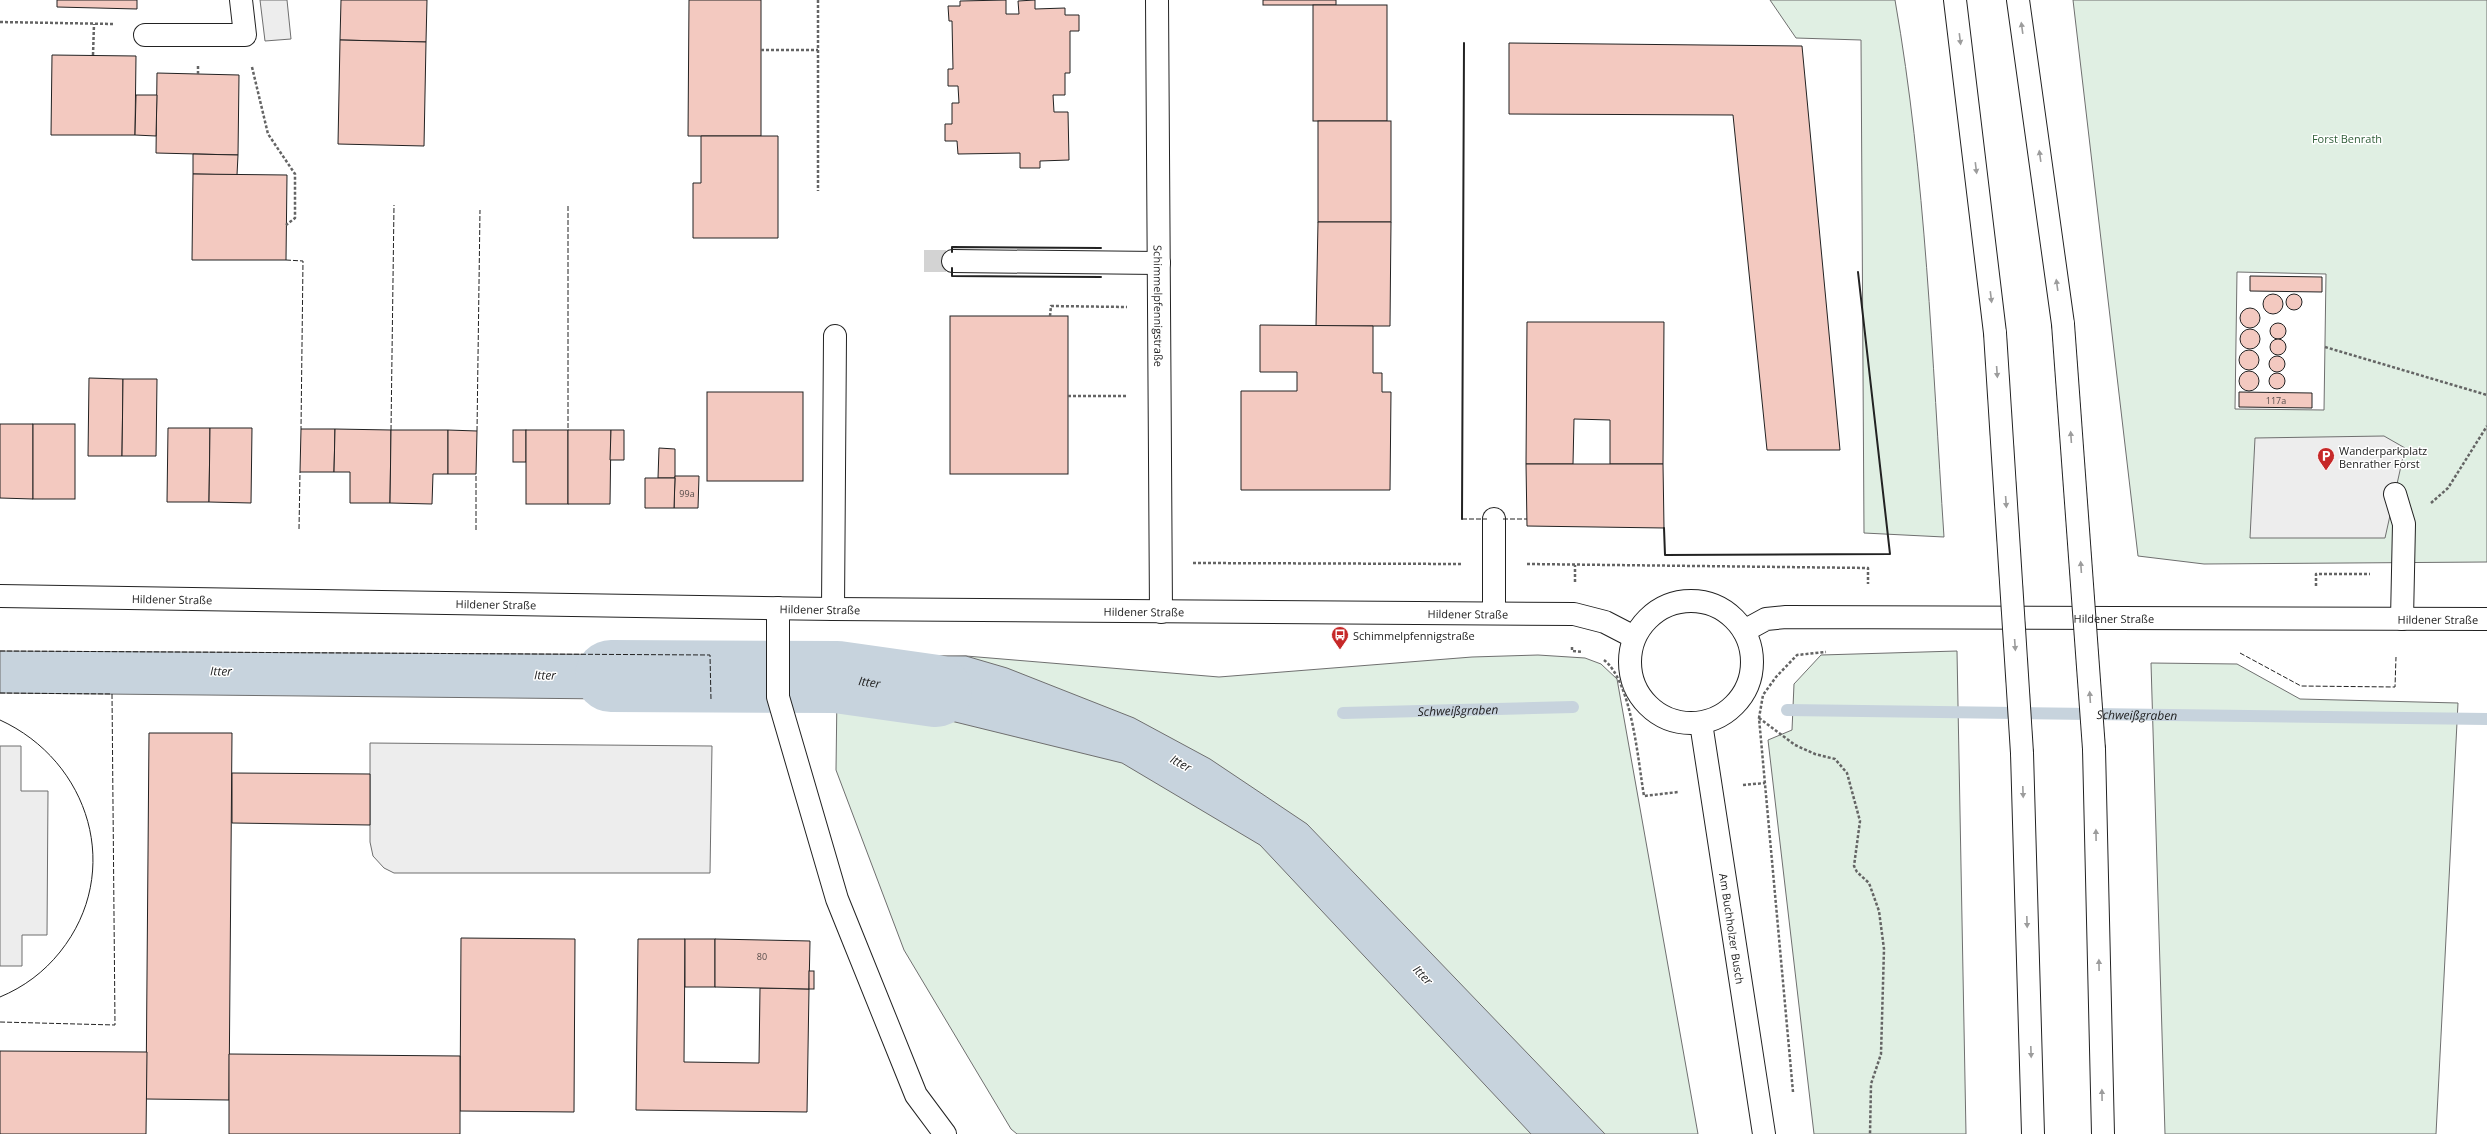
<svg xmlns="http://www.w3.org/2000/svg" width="2487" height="1134" font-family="'Open Sans',sans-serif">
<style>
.green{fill:#e0efe3;stroke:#6f6f6f;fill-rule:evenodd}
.parking{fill:#ededed;stroke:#6f6f6f}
.water{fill:#c7d3dd;stroke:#6f6f6f}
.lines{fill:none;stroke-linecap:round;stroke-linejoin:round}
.stream{stroke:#c7d3dd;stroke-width:12}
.river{stroke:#c7d3dd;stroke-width:72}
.building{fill:#f3c9c0;stroke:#222}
.minor-tunnel{stroke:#d3d3d3;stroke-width:22;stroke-dasharray:22 11;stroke-linecap:butt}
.minor-casing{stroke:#222;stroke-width:24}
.major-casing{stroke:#222;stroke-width:24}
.highway-casing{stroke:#222;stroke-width:24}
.path{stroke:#646464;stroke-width:2.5;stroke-dasharray:3 2;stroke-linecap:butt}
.minor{stroke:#fff;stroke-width:22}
.major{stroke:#fff;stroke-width:22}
.highway{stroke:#fff;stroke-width:22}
.tram{stroke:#222;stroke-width:1}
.highway-bridge-casing{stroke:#222;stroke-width:24;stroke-linecap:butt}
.highway-bridge{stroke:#fff;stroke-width:22}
.fence{stroke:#222;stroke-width:1;stroke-dasharray:5 2;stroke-linecap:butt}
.wall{stroke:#222;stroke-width:2}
.oneway{fill:#9c9c9c}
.labels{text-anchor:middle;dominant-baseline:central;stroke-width:3;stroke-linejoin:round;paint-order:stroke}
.number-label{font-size:9px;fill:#564c4a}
.park-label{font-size:11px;fill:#2f5e38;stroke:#fff}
.street-label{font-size:11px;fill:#222;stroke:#fff}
.poi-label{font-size:11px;fill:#222;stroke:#fff;text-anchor:start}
.water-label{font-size:12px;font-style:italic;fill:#222;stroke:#fff}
</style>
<rect width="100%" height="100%" fill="#fff"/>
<g class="green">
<path d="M1770,0h125c31,177 37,358 49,537l-80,-4 -3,-493 -65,-2z"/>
<path d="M2073,0h414v562l-283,2 -66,-8zM2237,272l89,2 -2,136 -89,-1z"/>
<polygon points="1957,651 1966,1134 1814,1134 1768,740 1792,730 1794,684 1821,655"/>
<polygon points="1538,655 1585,658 1601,664 1617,679 1698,1134 1017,1134 1011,1129 904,950 836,770 837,693 854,659 966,656 1219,677 1472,657"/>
<polygon points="2151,663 2237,664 2300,699 2458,703 2436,1134 2165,1134"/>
</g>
<g class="parking">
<polygon points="260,0 287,0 291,39 265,41"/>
<polygon points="2384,436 2405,448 2385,538 2250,538 2255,438"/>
<polygon points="370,743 712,746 710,873 394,873 384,868 373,856 370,842"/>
<polygon points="0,746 21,746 21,791 48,791 47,935 22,935 22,966 0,966"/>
</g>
<g class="water">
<polygon points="0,651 710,655 711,700 0,693"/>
<polygon points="836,655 966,656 1007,668 1134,718 1210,759 1307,824 1605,1134 1531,1134 1260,845 1122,763 837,693"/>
</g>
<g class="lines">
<g class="stream">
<path id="s1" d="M1787,710l700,9"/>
<path id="s2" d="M1343,713l230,-6"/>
</g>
<path class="river" id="s3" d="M611,676l226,1 99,14"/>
</g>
<g class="building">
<polygon points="57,0 137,0 137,9 57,7"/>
<polygon points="341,0 427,0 426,42 340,40"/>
<polygon points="689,0 761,0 761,136 688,136"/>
<polygon points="1006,0 1006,14 1019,14 1018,1 1035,0 1035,9 1065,8 1065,15 1079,15 1079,31 1070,31 1070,73 1065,73 1065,95 1053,95 1054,112 1068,112 1069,160 1040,161 1040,168 1020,168 1020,153 958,154 957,141 945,141 945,124 952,124 952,103 959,103 958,86 948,86 948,69 953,69 952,21 949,21 948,6 960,6 960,1"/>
<rect x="1263" y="0" width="73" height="5"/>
<rect x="1313" y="5" width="74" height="116"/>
<polygon points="340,40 426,42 424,146 338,144"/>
<polygon points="1509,43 1802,46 1840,450 1767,450 1733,115 1509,114"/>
<polygon points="52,55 136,56 135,135 51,135"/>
<polygon points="157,73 239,75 238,155 156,153"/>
<polygon points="136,95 157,95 156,136 135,135"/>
<rect x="1318" y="121" width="73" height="101"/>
<polygon points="701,136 778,136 778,238 693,238 693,183 701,183"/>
<polygon points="193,154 238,155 237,175 193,174"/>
<polygon points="193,174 287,175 286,260 192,260"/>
<polygon points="1318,222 1391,222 1390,326 1316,326"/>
<polygon points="2250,276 2322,277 2322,292 2250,291"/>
<circle cx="2294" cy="302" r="8"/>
<circle cx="2273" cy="304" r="10"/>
<circle cx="2250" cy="318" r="10"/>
<rect x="950" y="316" width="118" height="158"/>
<polygon points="1527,322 1664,322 1663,464 1610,464 1610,420 1574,419 1573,464 1526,464"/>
<circle cx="2278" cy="331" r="8"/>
<polygon points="1260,325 1373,326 1373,373 1382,373 1382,392 1391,392 1390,490 1241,490 1241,391 1297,391 1297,372 1260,372"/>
<circle cx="2250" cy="339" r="10"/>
<circle cx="2278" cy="347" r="8"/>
<circle cx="2249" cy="360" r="10"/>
<circle cx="2277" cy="364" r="8"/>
<circle cx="2249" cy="381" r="10"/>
<circle cx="2277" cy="381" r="8"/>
<polygon points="89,378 123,379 122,456 88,456"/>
<polygon points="123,379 157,379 156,456 122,456"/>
<rect x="707" y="392" width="96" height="89"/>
<polygon points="2239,392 2312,393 2312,408 2239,407"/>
<polygon points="0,424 33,424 33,499 0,498"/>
<rect x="33" y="424" width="42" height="75"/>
<polygon points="168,428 210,428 209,502 167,502"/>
<polygon points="210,428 252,428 251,503 209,502"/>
<polygon points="301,429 335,429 334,472 300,472"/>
<polygon points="335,429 391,430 390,503 350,503 350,472 334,472"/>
<polygon points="391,430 448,430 448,474 433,474 432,504 390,503"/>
<polygon points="448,430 477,431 476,474 448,474"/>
<rect x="513" y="430" width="13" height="32"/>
<rect x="526" y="430" width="42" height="74"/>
<polygon points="568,430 611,430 610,504 568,504"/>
<polygon points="611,430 624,430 624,460 610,460"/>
<polygon points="659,448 675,449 675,478 658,478"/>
<polygon points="1526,464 1663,464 1664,528 1527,526"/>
<polygon points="675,476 699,476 698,508 674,508"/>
<polygon points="645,478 675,478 674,508 645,508"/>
<polygon points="149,733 232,733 229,1100 146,1099"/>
<polygon points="232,773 370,774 370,825 232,823"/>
<polygon points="461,938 575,939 574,1112 460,1111"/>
<polygon points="638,939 685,939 684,1062 759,1063 760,988 809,989 807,1112 636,1110"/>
<rect x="685" y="939" width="30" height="48"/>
<polygon points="715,939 810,941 809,989 715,987"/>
<rect x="809" y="971" width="5" height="18"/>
<polygon points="0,1051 147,1052 146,1134 0,1134"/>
<polygon points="229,1054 460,1056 460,1134 229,1134"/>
</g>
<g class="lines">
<polyline class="minor-tunnel" points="924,261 953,261"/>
<defs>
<g id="minor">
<path id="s4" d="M1157,0l4,612"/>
<polyline points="145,35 245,35 241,0"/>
<polyline points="953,261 1159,263"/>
<polyline points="2395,494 2404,524 2402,619"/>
<polyline points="778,608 778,697 837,899 916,1095 945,1134"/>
<polyline points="833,609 835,336"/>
<polyline points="1494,613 1494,519"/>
</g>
<g id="major">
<path id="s5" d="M0,596l833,13 741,5 31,8 29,15"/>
<circle cx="1691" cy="662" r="61"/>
<path id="s6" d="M1744,631l22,-12 20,-2 701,2"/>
<path id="s7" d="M1701,723l63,411"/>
</g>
<g id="highway">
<polyline points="1955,0 1995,333"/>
<polyline points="2018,0 2063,324"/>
<polyline points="2094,749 2103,1134"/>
<polyline points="2022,753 2033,1134"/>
</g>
</defs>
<use href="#minor" class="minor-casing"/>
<use href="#major" class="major-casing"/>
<use href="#highway" class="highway-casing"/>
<g class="path">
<polyline points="818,0 818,191"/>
<polyline points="0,22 115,24"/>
<polyline points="761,50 818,50"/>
<polyline points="93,55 94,24"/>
<polyline points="252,67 268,134 295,174 295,218 286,225"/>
<polyline points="198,74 198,66"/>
<polyline points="1050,316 1051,306 1127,307"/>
<polyline points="2325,347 2487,395"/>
<polyline points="1068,396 1128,396"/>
<polyline points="2431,503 2448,488 2487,426"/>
<polyline points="1193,563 1462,564"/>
<polyline points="1527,564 1868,568 1868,584"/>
<polyline points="1575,582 1575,565"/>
<polyline points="2316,586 2316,574 2370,574"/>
<polyline points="1572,647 1572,651 1583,652"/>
<path d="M1604,660c28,22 34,101 40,136l34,-4"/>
<polyline points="1759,718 1795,745 1815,754 1835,759 1847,773 1860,821 1854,866 1857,872 1869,883 1879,911 1884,949 1881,1054 1871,1084 1870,1134"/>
<polyline points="1743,785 1765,783"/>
<polyline points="1793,1092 1759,718 1763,695 1776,677 1797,655 1826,652"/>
</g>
<use href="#minor" class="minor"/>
<use href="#major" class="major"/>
<use href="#highway" class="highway"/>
<path class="tram" d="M0,720c90,41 124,152 60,232 -16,20 -36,35 -60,45"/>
<defs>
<g id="highway-bridge">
<polyline points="2063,324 2094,749"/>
<polyline points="1995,333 2022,753"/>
</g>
</defs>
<use href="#highway-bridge" class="highway-bridge-casing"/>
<use href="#highway-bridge" class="highway-bridge"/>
<g class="fence">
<polyline points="568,206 568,430"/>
<polyline points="286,260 303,261 301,429"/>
<polyline points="391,430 394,205"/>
<polyline points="477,431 480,210"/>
<polyline points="1462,519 1487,519"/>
<polyline points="1503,519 1527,519"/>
<polyline points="299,529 300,472"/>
<polyline points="476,530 476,474"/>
<polyline points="0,651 710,655 711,700"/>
<polyline points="2240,653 2301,686 2395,687 2396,657"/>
<polyline points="0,693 112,694 115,1025 0,1022"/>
</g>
<g class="wall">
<polyline points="952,252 952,247 1101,248"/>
<polyline points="952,268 952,276 1101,277"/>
<polyline points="1462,519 1464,43"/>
<polyline points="1664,528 1665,555 1890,554 1858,272"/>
</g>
</g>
<defs><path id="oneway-solid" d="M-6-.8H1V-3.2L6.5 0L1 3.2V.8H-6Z"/></defs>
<g class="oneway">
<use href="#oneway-solid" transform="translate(2022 28) rotate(-98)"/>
<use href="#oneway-solid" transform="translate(1960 39) rotate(83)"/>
<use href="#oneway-solid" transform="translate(2040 156) rotate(-98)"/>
<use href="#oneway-solid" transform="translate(1976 168) rotate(83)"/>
<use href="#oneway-solid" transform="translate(2057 285) rotate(-98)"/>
<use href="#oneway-solid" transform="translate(1991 297) rotate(83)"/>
<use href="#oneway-solid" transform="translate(1997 372) rotate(86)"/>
<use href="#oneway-solid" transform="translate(2071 437) rotate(-94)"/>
<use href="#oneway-solid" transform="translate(2006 502) rotate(86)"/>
<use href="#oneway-solid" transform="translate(2081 567) rotate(-94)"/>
<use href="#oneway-solid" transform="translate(2015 645) rotate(86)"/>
<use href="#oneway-solid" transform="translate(2090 697) rotate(-94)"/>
<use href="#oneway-solid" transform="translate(2023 792) rotate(88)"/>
<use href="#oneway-solid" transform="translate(2096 835) rotate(-91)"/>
<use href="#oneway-solid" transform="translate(2027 922) rotate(88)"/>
<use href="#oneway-solid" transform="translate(2099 965) rotate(-91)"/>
<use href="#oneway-solid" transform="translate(2031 1052) rotate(88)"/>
<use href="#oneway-solid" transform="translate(2102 1095) rotate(-91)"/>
</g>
<defs>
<symbol id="parking-pin" viewBox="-11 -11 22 30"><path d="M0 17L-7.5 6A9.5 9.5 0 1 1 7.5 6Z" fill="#c62828" stroke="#fff"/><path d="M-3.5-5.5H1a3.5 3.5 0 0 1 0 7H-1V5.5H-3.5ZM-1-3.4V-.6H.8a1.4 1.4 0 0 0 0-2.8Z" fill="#fff"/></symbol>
<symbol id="bus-pin" viewBox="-11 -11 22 30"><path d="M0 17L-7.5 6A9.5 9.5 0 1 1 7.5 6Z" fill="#c62828" stroke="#fff"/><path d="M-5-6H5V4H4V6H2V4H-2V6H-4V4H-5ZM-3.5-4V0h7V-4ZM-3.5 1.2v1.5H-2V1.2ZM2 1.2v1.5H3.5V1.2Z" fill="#fff"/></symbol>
</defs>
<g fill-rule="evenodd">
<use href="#parking-pin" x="2316" y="446" width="20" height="27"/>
<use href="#bus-pin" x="1330" y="625" width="20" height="27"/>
</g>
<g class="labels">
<g class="number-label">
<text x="2276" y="400">117a</text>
<text x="687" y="493">99a</text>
<text x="762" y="956">80</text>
</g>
<g class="park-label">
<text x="2347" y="138">Forst Benrath</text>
</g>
<g class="street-label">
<text stroke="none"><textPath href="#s4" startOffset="306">Schimmelpfennigstraße</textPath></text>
<text stroke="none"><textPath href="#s5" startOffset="172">Hildener Straße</textPath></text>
<text stroke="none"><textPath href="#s5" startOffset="496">Hildener Straße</textPath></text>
<text stroke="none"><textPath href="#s5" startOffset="820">Hildener Straße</textPath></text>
<text stroke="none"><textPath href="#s5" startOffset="1144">Hildener Straße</textPath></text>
<text stroke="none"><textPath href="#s5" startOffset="1468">Hildener Straße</textPath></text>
<text stroke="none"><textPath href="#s6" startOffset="373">Hildener Straße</textPath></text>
<text stroke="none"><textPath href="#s6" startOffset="697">Hildener Straße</textPath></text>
<text stroke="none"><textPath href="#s7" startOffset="208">Am Buchholzer Busch</textPath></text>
</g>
<g class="poi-label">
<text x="2339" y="450">Wanderparkplatz<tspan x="2339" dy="13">Benrather Forst</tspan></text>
<text x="1353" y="635">Schimmelpfennigstraße</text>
</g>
<g class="water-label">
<text transform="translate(221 671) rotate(1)">Itter</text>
<text transform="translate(545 675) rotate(1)">Itter</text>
<text stroke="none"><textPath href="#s3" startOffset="259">Itter</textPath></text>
<text stroke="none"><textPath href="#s2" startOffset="115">Schweißgraben</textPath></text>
<text stroke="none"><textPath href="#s1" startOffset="350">Schweißgraben</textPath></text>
<text transform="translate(1181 763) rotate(29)">Itter</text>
<text transform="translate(1423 975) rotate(46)">Itter</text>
</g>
</g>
</svg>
